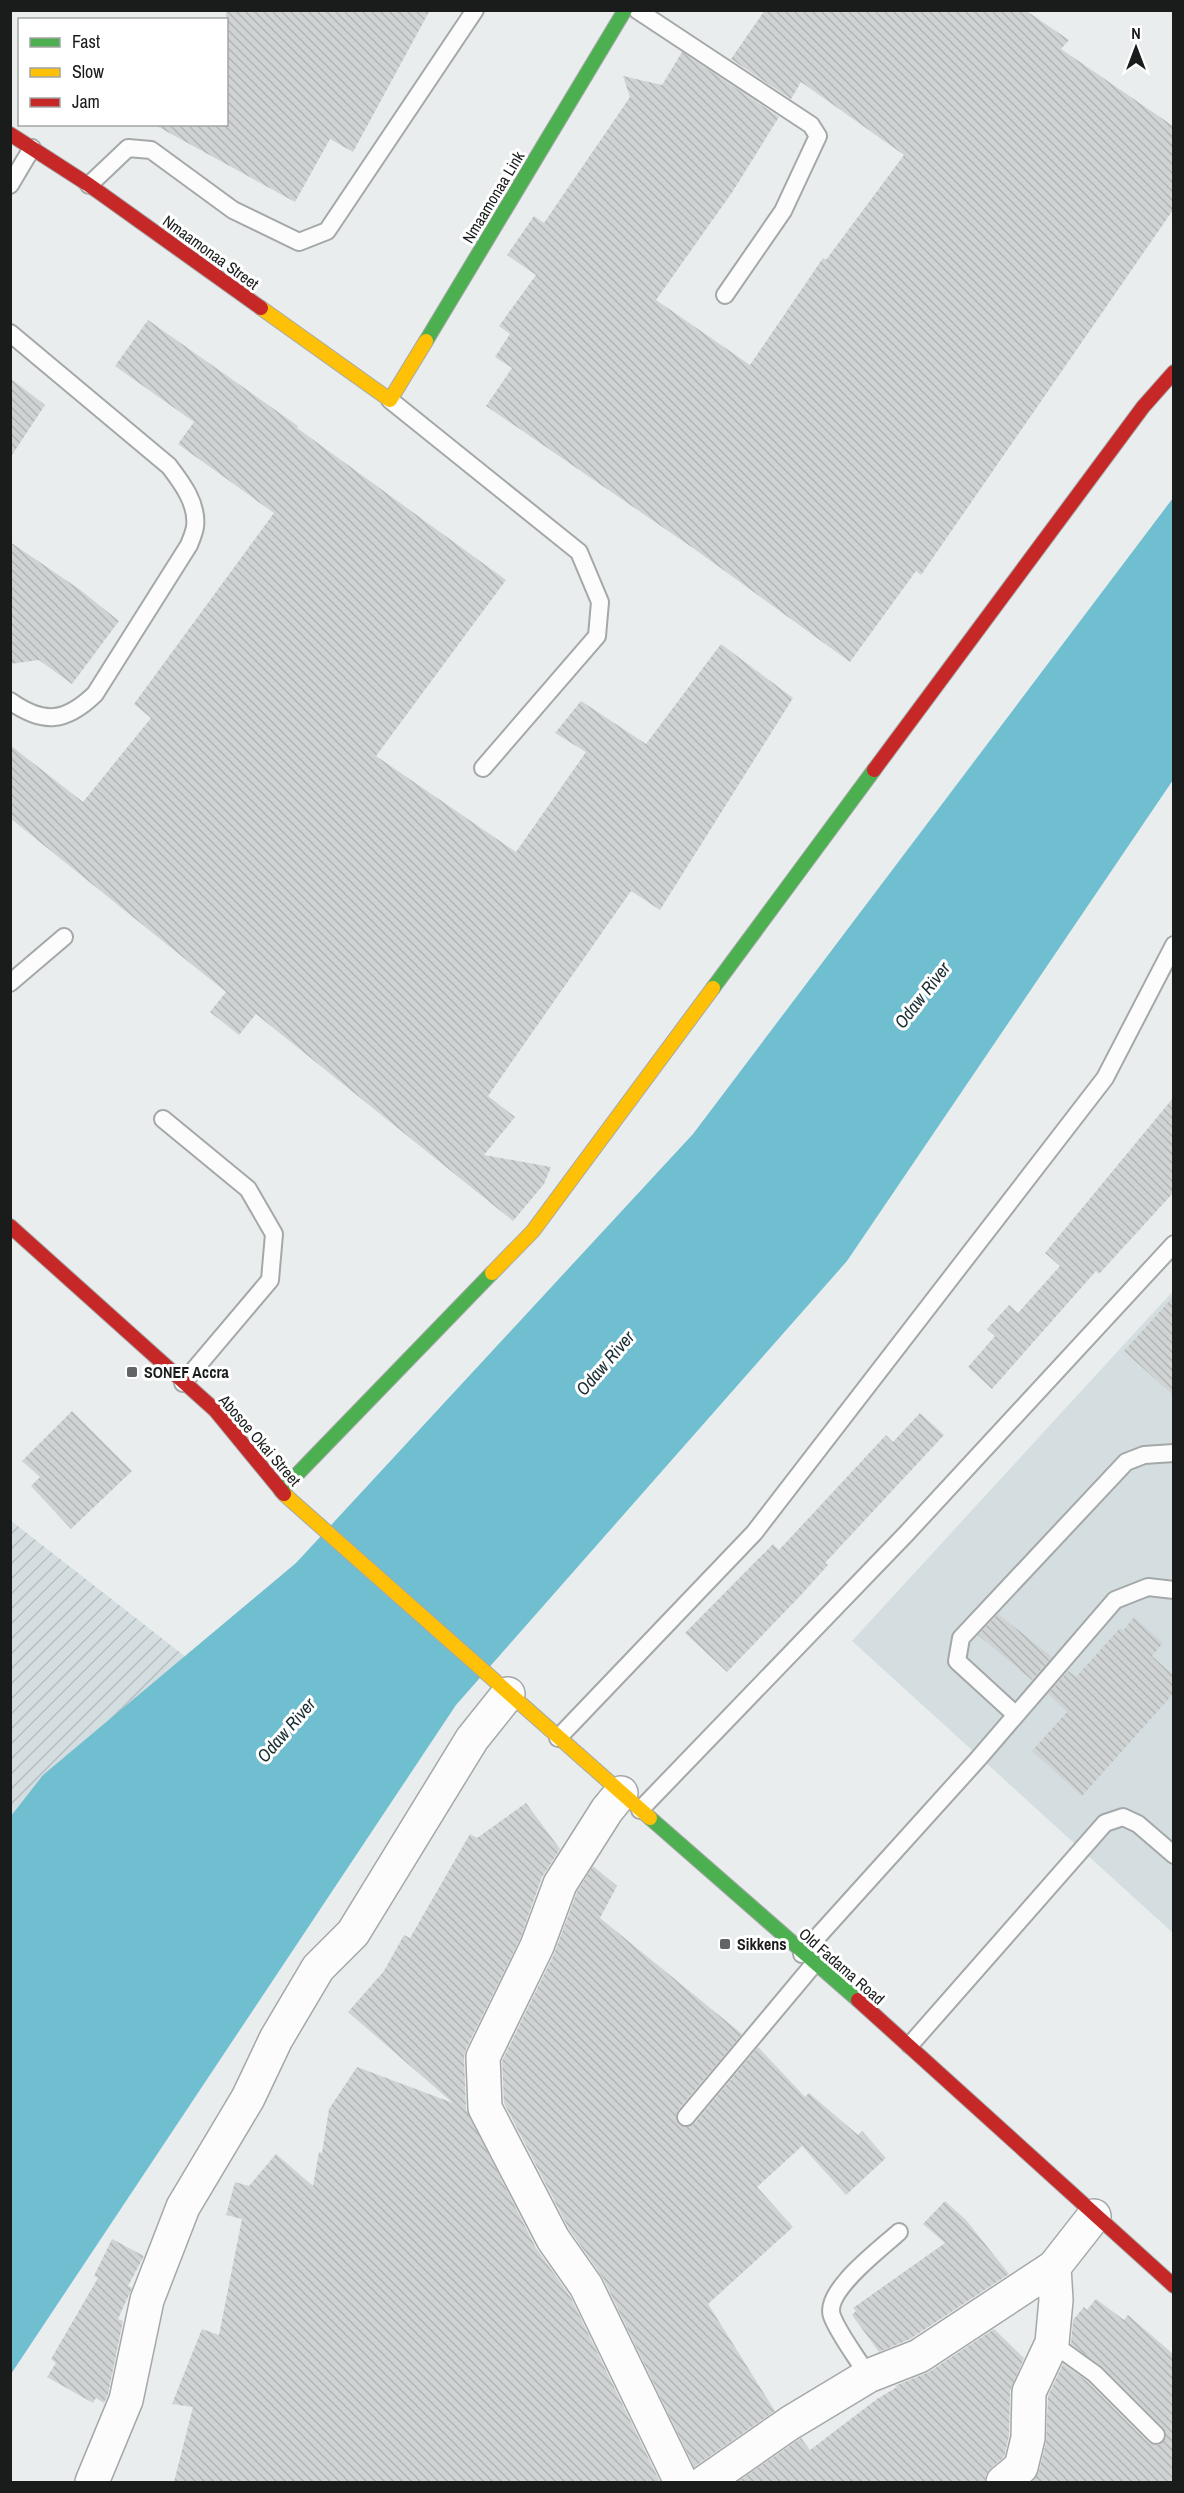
<svg xmlns="http://www.w3.org/2000/svg" width="1184" height="2493" font-family="'Archivo Narrow',sans-serif">
<style>
.built{fill:#d4dee0}
.industrial{fill:url(#industrial-furrows)}
.water{fill:#70bfd0}
.building{fill:url(#building-back-hatch)}
.lines{fill:none;stroke-linecap:round;stroke-linejoin:round}
.lane-casing{stroke:#a5a8a8;stroke-width:20}
.street-casing{stroke:#a5a8a8;stroke-width:36}
.fast-casing{stroke:#a5a8a8;stroke-width:16}
.slow-casing{stroke:#a5a8a8;stroke-width:16}
.jam-casing{stroke:#a5a8a8;stroke-width:16}
.lane{stroke:#fcfcfc;stroke-width:16}
.street{stroke:#fcfcfc;stroke-width:33}
.fast{stroke:#4caf50;stroke-width:14}
.slow{stroke:#ffc107;stroke-width:14}
.jam{stroke:#c62828;stroke-width:14}
.poi-dot{fill:#626566;stroke:#fff;stroke-width:2}
.labels{text-anchor:middle;dominant-baseline:central;stroke-width:6;stroke-linejoin:round;paint-order:stroke}
.street-label{font-size:16px;fill:#1a1c1c;stroke:#fff}
.poi-label{font-size:16px;font-weight:bold;fill:#1a1c1c;stroke:#fff;text-anchor:start}
.water-label{font-size:18px;font-style:italic;fill:#192d32;stroke:#fff}
</style>
<defs>
<pattern id="industrial-furrows" width="10" height="10" patternUnits="userSpaceOnUse" patternTransform="scale(1.5)"><rect width="10" height="10" fill="#d4dee0"/><path d="M-1 1l2-2M0 10L10 0M9 11l2-2" fill="none" stroke="#b5bec0"/></pattern>
<pattern id="building-back-hatch" width="6" height="6" patternUnits="userSpaceOnUse" patternTransform="scale(1.5)"><rect width="6" height="6" fill="#d0d3d4"/><path d="M-1 5l2 2M0 0l6 6M5-1l2 2" fill="none" stroke="#b2b5b5"/></pattern>
</defs>
<rect width="100%" height="100%" fill="#e9edee"/>
<polygon class="built" points="1173,1291 1173,1933 852,1641"/>
<polygon class="industrial" points="10,1520 200,1668 10,2093"/>
<polygon class="water" points="1173,498 1173,780 847,1261 456,1705 11,2374 11,1816 43,1775 296,1563 693,1134"/>
<g class="building">
<polygon points="226,10 430,10 353,152 330,139 295,202 153,124 226,124"/>
<polygon points="765,10 1025,10 1069,40 1061,49 1173,126 1173,210 921,575 916,571 850,662 693,548 486,406 512,368 495,357 510,334 499,326 536,275 507,255 534,216 544,223 630,97 623,76 662,85 682,52 779,117 733,191 656,300 750,365 823,258 826,260 904,155 801,82 791,99 731,59"/>
<polygon points="148,320 298,426 297,428 506,580 376,756 516,852 586,752 555,733 581,701 646,744 721,644 793,698 660,910 631,891 488,1096 515,1117 484,1155 551,1167 544,1184 513,1221 256,1014 239,1035 210,1012 226,992 10,818 10,745 83,802 151,718 134,704 274,513 178,444 194,422 115,366"/>
<polygon points="10,378 45,405 10,458"/>
<polygon points="10,542 79,589 119,621 72,684 39,660 10,664"/>
<polygon points="1173,1098 1173,1193 1099,1274 1096,1271 992,1389 968,1367 995,1336 987,1329 1009,1305 1018,1313 1060,1266 1045,1253"/>
<polygon points="1173,1297 1173,1395 1124,1351"/>
<polygon points="72,1411 132,1471 71,1529 31,1486 40,1477 22,1461"/>
<polygon points="920,1413 944,1435 825,1563 828,1565 801,1595 727,1672 685,1633 773,1544 779,1550 886,1435 893,1442"/>
<polygon points="998,1614 1052,1657 1032,1680 978,1635"/>
<polygon points="1134,1617 1163,1643 1152,1656 1173,1675 1173,1694 1082,1796 1032,1751 1067,1712 1048,1694 1068,1671 1076,1677 1120,1628 1123,1631"/>
<polygon points="526,1803 560,1849 542,1877 520,1939 466,2049 464,2058 466,2109 536,2248 570,2296 660,2482 174,2482 193,2407 172,2404 202,2329 219,2335 242,2219 226,2215 235,2182 249,2186 276,2154 313,2186 319,2152 322,2153 329,2109 357,2067 453,2103 348,2012 384,1971 404,1935 410,1938 470,1834 477,1838"/>
<polygon points="593,1866 617,1886 600,1918 742,2034 678,2110 676,2116 679,2125 685,2127 694,2124 758,2047 805,2097 809,2093 858,2135 862,2131 886,2158 846,2195 802,2146 757,2187 793,2227 708,2304 775,2411 694,2467 603,2278 569,2229 504,2103 502,2061 554,1954 577,1892"/>
<polygon points="945,2201 966,2220 1009,2274 910,2339 879,2352 852,2315 856,2311 853,2308 945,2243 923,2224"/>
<polygon points="112,2239 144,2256 128,2286 132,2288 118,2319 123,2321 108,2394 104,2403 96,2398 93,2403 47,2377 56,2363 51,2359 98,2278 94,2276"/>
<polygon points="1096,2299 1124,2320 1128,2315 1173,2354 1173,2482 1032,2482 1039,2471 1046,2442 1048,2396 1063,2364 1088,2382 1149,2443 1158,2445 1166,2438 1163,2428 1102,2367 1071,2344 1073,2320 1084,2307 1087,2310"/>
<polygon points="994,2329 1024,2358 1010,2391 1009,2436 1004,2457 991,2468 986,2475 985,2482 737,2482 801,2438 810,2450 877,2399 897,2387 895,2386 929,2372"/>
</g>
<g class="lines">
<defs>
<g id="lane">
<polyline points="637,10 811,125 818,136 783,211 725,295"/>
<polyline points="10,185 32,148"/>
<polyline points="89,185 128,148 151,150 233,210 299,242 327,231 475,10"/>
<path d="M10,333l159,133c13,17 29,38 26,61 -1,6 -4,13 -6,18l-94,149c-29,28 -51,31 -85,7"/>
<polyline points="390,400 579,552 600,602 597,636 483,768"/>
<polyline points="10,983 64,937"/>
<polyline points="163,1119 248,1189 274,1234 270,1280 183,1383"/>
<polyline points="1015,1714 957,1661 961,1638 1126,1462 1144,1455 1174,1453"/>
<polyline points="558,1738 754,1533 1105,1078 1174,945"/>
<polyline points="640,1810 906,1534 1174,1244"/>
<polyline points="802,1954 978,1759 1115,1600 1148,1587 1174,1590"/>
<polyline points="910,2045 1105,1823 1123,1817 1138,1824 1174,1855"/>
<polyline points="686,2117 814,1964"/>
<polyline points="1052,2343 1095,2374 1156,2435"/>
<path d="M868,2376c-10,-17 -30,-43 -36,-60 -9,-25 50,-68 67,-84"/>
</g>
<g id="street">
<polyline points="621,1793 607,1810 560,1884 537,1946 483,2057 485,2108 553,2239 586,2286 681,2482"/>
<polyline points="92,2482 126,2400 147,2300 183,2207 248,2098 276,2039 318,1968 353,1933 472,1739 508,1694"/>
<polyline points="705,2482 790,2423 868,2376 919,2356 1054,2267"/>
<polyline points="1003,2482 1021,2467 1028,2438 1029,2392 1052,2343 1056,2300 1054,2267 1094,2216"/>
</g>
<g id="fast">
<polyline points="426,341 625,10"/>
<polyline points="713,988 874,770"/>
<polyline points="281,1491 492,1273"/>
<polyline points="650,1818 858,2000"/>
</g>
<g id="slow">
<polyline points="261,308 390,400 426,341"/>
<polyline points="492,1273 533,1231 713,988"/>
<polyline points="284,1494 650,1818"/>
</g>
<g id="jam">
<polyline points="10,134 89,185 261,308"/>
<polyline points="874,770 1143,407 1174,372"/>
<polyline points="10,1226 215,1410 284,1494"/>
<polyline points="858,2000 1174,2286"/>
</g>
</defs>
<use href="#lane" class="lane-casing"/>
<use href="#street" class="street-casing"/>
<use href="#fast" class="fast-casing"/>
<use href="#slow" class="slow-casing"/>
<use href="#jam" class="jam-casing"/>
<use href="#lane" class="lane"/>
<use href="#street" class="street"/>
<use href="#fast" class="fast"/>
<use href="#slow" class="slow"/>
<use href="#jam" class="jam"/>
</g>
<g class="poi-dot">
<rect x="126" y="1366" width="12" height="12" rx="3"/>
<rect x="719" y="1938" width="12" height="12" rx="3"/>
</g>
<g class="labels">
<g class="street-label">
<text transform="translate(493 197) rotate(-59)">Nmaamonaa Link</text>
<text transform="translate(211 252) rotate(36)">Nmaamonaa Street</text>
<text transform="translate(260 1440) rotate(49)">Abosoe Okai Street</text>
<text transform="translate(842 1966) rotate(41)">Old Fadama Road</text>
</g>
<g class="poi-label">
<text x="144" y="1372">SONEF Accra</text>
<text x="737" y="1944">Sikkens</text>
</g>
<g class="water-label">
<text transform="translate(922 995) rotate(-52)">Odaw River</text>
<text transform="translate(605 1363) rotate(-49)">Odaw River</text>
<text transform="translate(286 1730) rotate(-49)">Odaw River</text>
</g>
</g>
<rect width="1184" height="2493" fill="none" stroke="#1a1c1c" stroke-width="24"/>
<rect x="18" y="18" width="210" height="108" fill="#ffffff" stroke="#a3a4a4" stroke-width="1.5"/>
<rect x="30" y="38" width="30" height="9" fill="#4caf50" stroke="#a3a4a4" stroke-width="1.5"/>
<text x="72" y="48" font-size="18" fill="#1a1c1c">Fast</text>
<rect x="30" y="68" width="30" height="9" fill="#ffc107" stroke="#a3a4a4" stroke-width="1.5"/>
<text x="72" y="78" font-size="18" fill="#1a1c1c">Slow</text>
<rect x="30" y="98" width="30" height="9" fill="#c62828" stroke="#a3a4a4" stroke-width="1.5"/>
<text x="72" y="108" font-size="18" fill="#1a1c1c">Jam</text>
<g transform="translate(1136 48)" stroke="#ffffff" stroke-width="4.5" paint-order="stroke">
<path d="M0-4.5L10 22L0 15L-10 22Z" fill="#1a1c1c"/>
<text y="-9" font-size="16" font-weight="bold" text-anchor="middle" fill="#1a1c1c">N</text>
</g>
</svg>
